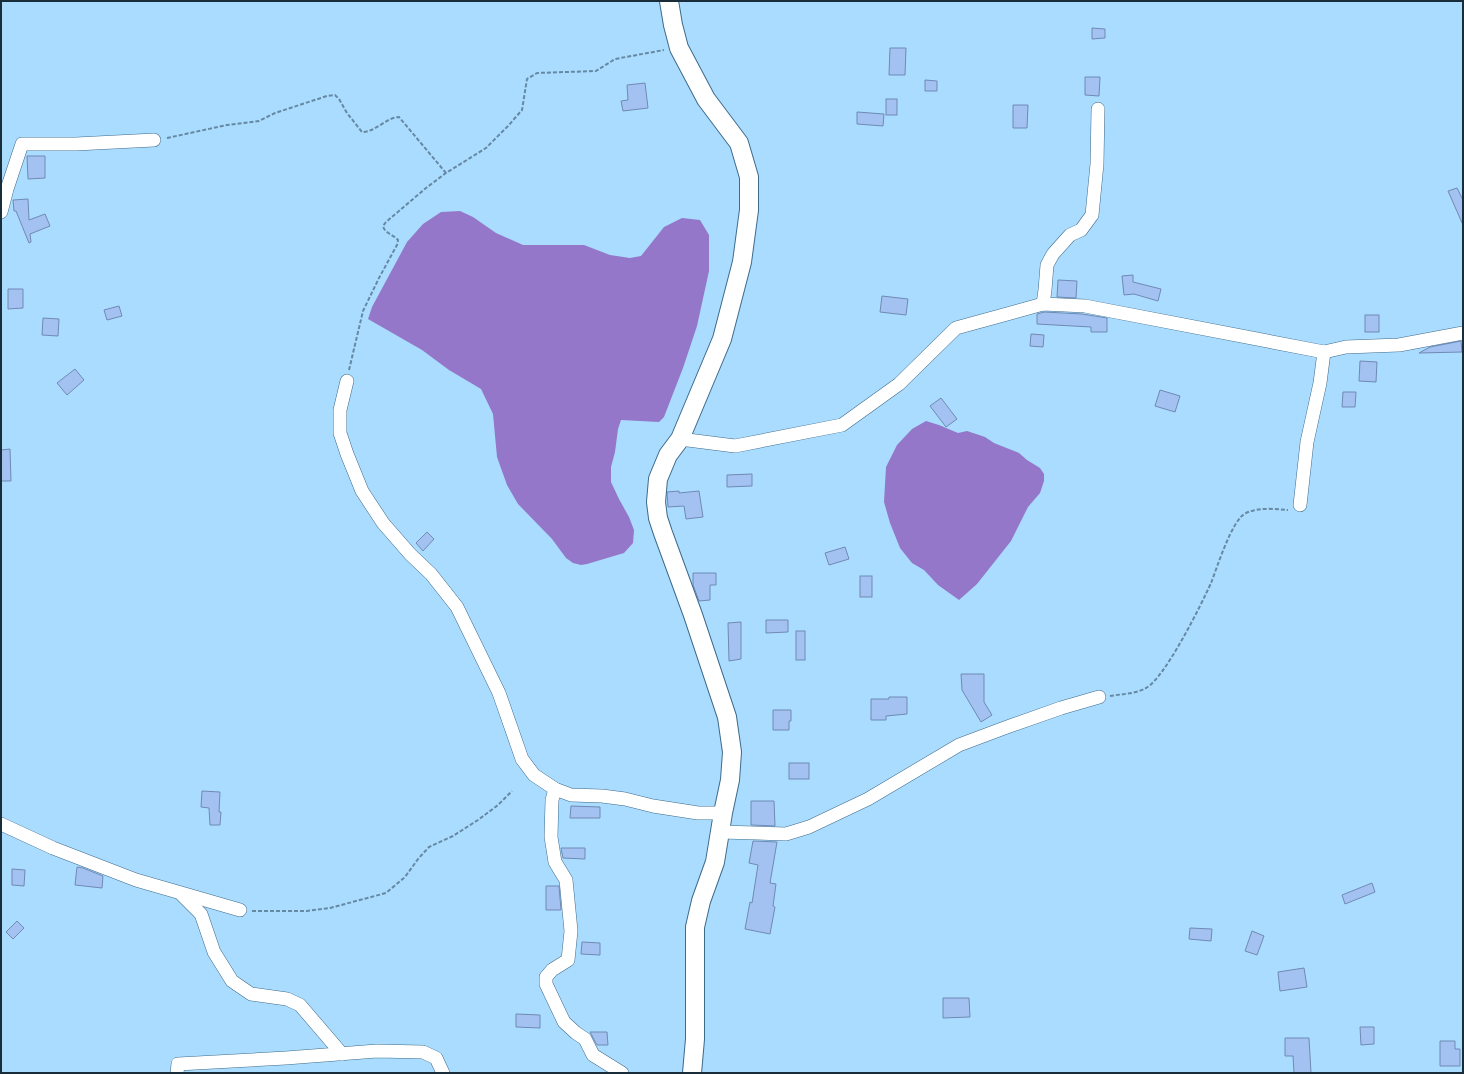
<svg xmlns="http://www.w3.org/2000/svg" width="1464" height="1074" font-family="Raleway,sans-serif">
<style>
.water{fill:#9477c9}
.building{fill:#a4c2f1;stroke:#6f8ab4}
.lines{fill:none;stroke-linecap:round;stroke-linejoin:round}
.street-casing{stroke:#3d6b8a;stroke-width:14}
.secondary-casing{stroke:#3d6b8a;stroke-width:20}
.path{stroke:#6689a3;stroke-width:2;stroke-dasharray:4 2;stroke-linecap:butt}
.street{stroke:#fff;stroke-width:13}
.secondary{stroke:#fff;stroke-width:18}
</style>
<rect width="100%" height="100%" fill="#aadcff"/>
<g class="water">
<polygon points="460,211 473,217 496,233 523,245 584,245 610,255 630,258 641,256 664,227 682,218 700,220 709,235 709,271 697,326 683,368 664,417 659,422 621,420 618,429 615,452 611,467 611,482 619,499 629,517 634,530 633,543 624,553 587,564 581,565 573,563 566,558 552,539 518,504 507,485 497,457 493,414 481,389 449,370 422,350 368,319 372,307 407,242 423,224 441,212"/>
<polygon points="926,421 939,425 958,433 967,431 985,437 994,443 1019,453 1027,460 1040,468 1044,474 1044,481 1040,493 1028,507 1011,541 977,584 959,600 938,585 924,570 912,563 900,548 890,523 884,502 886,467 897,445 912,429"/>
</g>
<g class="building">
<polygon points="1092,28 1105,29 1105,38 1092,39"/>
<polygon points="890,48 906,48 905,75 889,75"/>
<polygon points="1085,77 1100,77 1099,96 1085,95"/>
<polygon points="925,80 937,81 937,91 925,91"/>
<polygon points="645,83 648,108 623,111 621,101 628,100 627,85"/>
<rect x="886" y="99" width="11" height="16"/>
<polygon points="1013,105 1028,105 1027,128 1013,128"/>
<polygon points="857,112 884,114 883,126 857,124"/>
<polygon points="27,156 45,156 45,178 28,179"/>
<polygon points="1457,188 1463,200 1463,225 1448,191"/>
<polygon points="28,199 29,220 45,214 50,226 30,234 31,242 29,243 16,211 14,211 13,200"/>
<polygon points="1133,275 1133,282 1161,289 1158,301 1134,294 1124,295 1122,276"/>
<polygon points="1058,280 1077,281 1076,298 1057,297"/>
<polygon points="8,289 23,289 23,308 8,309"/>
<polygon points="882,296 908,299 906,315 880,312"/>
<polygon points="119,306 122,316 107,320 104,310"/>
<polygon points="1044,312 1082,314 1107,318 1107,332 1091,332 1091,327 1037,324 1037,314"/>
<rect x="1365" y="315" width="14" height="17"/>
<polygon points="43,318 59,319 58,336 42,335"/>
<polygon points="1031,334 1044,335 1043,347 1030,346"/>
<polygon points="1461,341 1462,352 1419,353 1430,347"/>
<polygon points="1360,361 1377,362 1376,382 1359,381"/>
<polygon points="75,369 84,380 67,395 57,383"/>
<polygon points="1160,390 1180,396 1175,412 1155,406"/>
<polygon points="1343,392 1356,392 1355,407 1342,407"/>
<polygon points="941,398 957,419 946,427 930,406"/>
<polygon points="10,449 11,481 1,481 1,450"/>
<polygon points="752,474 752,486 727,487 727,475"/>
<polygon points="679,491 679,493 699,491 703,517 686,519 684,506 668,507 667,492"/>
<polygon points="427,532 434,539 423,551 416,543"/>
<polygon points="845,547 849,559 829,565 825,553"/>
<polygon points="693,573 716,573 716,585 710,585 710,600 699,601 693,585"/>
<rect x="860" y="576" width="12" height="21"/>
<polygon points="766,620 788,620 788,632 766,633"/>
<polygon points="741,622 741,659 729,661 728,623"/>
<rect x="796" y="631" width="9" height="29"/>
<polygon points="961,674 984,674 984,702 992,715 981,722 962,690"/>
<polygon points="889,697 907,697 907,714 886,716 886,720 871,720 871,699 889,699"/>
<polygon points="773,710 791,710 791,721 789,721 789,730 773,730"/>
<rect x="789" y="763" width="20" height="16"/>
<polygon points="202,791 220,792 219,812 221,812 220,825 210,825 209,808 201,807"/>
<polygon points="751,801 774,801 775,826 751,825"/>
<polygon points="571,806 600,807 600,818 570,818"/>
<polygon points="753,841 777,842 770,883 776,884 773,906 775,907 770,934 745,929 750,902 752,903 758,865 749,863"/>
<polygon points="561,848 585,848 585,859 563,858"/>
<polygon points="77,867 83,868 103,876 102,888 75,885"/>
<polygon points="12,869 25,870 24,886 12,885"/>
<polygon points="1372,883 1375,892 1345,904 1342,895"/>
<polygon points="546,886 559,886 561,910 546,910"/>
<polygon points="17,921 24,928 13,939 6,932"/>
<polygon points="1190,928 1212,929 1211,941 1189,939"/>
<polygon points="1252,931 1264,936 1257,955 1245,951"/>
<polygon points="582,942 600,943 600,955 581,954"/>
<polygon points="1304,968 1307,987 1280,991 1278,972"/>
<polygon points="943,998 969,998 970,1017 943,1018"/>
<polygon points="516,1014 540,1015 540,1028 516,1027"/>
<polygon points="1360,1027 1374,1027 1374,1044 1361,1045"/>
<polygon points="590,1032 607,1032 608,1045 597,1045"/>
<polygon points="1285,1038 1309,1038 1311,1073 1294,1073 1293,1056 1285,1056"/>
<polygon points="1440,1041 1455,1041 1455,1049 1460,1049 1460,1066 1440,1066"/>
</g>
<g class="lines">
<defs>
<g id="street">
<polyline points="1,212 7,189 22,144 76,144 154,140"/>
<polyline points="1043,304 1045,290 1047,265 1053,254 1070,235 1081,230 1092,215 1097,164 1098,109"/>
<polyline points="347,381 340,410 340,433 347,454 362,491 383,523 410,554 431,574 457,607 499,693 522,759 534,775 555,789 571,795 602,796 625,799 653,806 698,813 723,813"/>
<polyline points="680,439 735,446 842,425 899,384 956,328 1043,304 1085,306 1324,352"/>
<polyline points="1300,505 1307,442 1320,383 1324,352 1346,347 1399,345 1463,333"/>
<polyline points="555,789 552,800 551,837 555,862 566,880 571,931 568,960 552,970 546,977 546,984 564,1022 576,1033 585,1039 593,1055 622,1073"/>
<polyline points="1,824 53,848 136,880 240,910"/>
<polyline points="721,832 786,834 809,827 868,799 959,745 1007,727 1061,708 1099,697"/>
<polyline points="182,895 201,914 214,952 232,981 251,994 287,999 300,1005 342,1054"/>
<polyline points="177,1073 178,1064 286,1058 377,1051 423,1052 436,1058 443,1073"/>
</g>
<polyline id="secondary" points="669,1 673,25 679,48 706,99 739,143 749,177 749,210 742,262 722,339 680,439 668,455 658,479 656,502 658,518 663,533 693,615 727,717 732,752 730,780 723,813 715,862 701,901 695,927 695,1039 692,1073"/>
</defs>
<use href="#street" class="street-casing"/>
<use href="#secondary" class="secondary-casing"/>
<g class="path">
<path d="M167,138l60,-13 32,-4 16,-8 52,-17 8,-1 4,4 8,14 15,19c14,0 23,-14 37,-15l47,56"/>
<path d="M349,370l14,-59 16,-33 18,-33 1,-5c-5,-6 -13,-6 -15,-14l3,-4 40,-34 20,-15 40,-25 22,-22 14,-16 5,-31 10,-6 59,-2 19,-12 49,-9"/>
<path d="M1110,696c11,-2 26,-2 36,-8 19,-10 55,-83 65,-105 6,-15 21,-64 35,-70 13,-6 29,-4 42,-3"/>
<polyline points="252,911 307,911 330,908 386,893 405,877 418,859 429,847 453,836 478,820 498,805 512,791"/>
</g>
<use href="#street" class="street"/>
<use href="#secondary" class="secondary"/>
</g>
<rect width="1464" height="1074" fill="none" stroke="#192c3a" stroke-width="4"/>
</svg>
